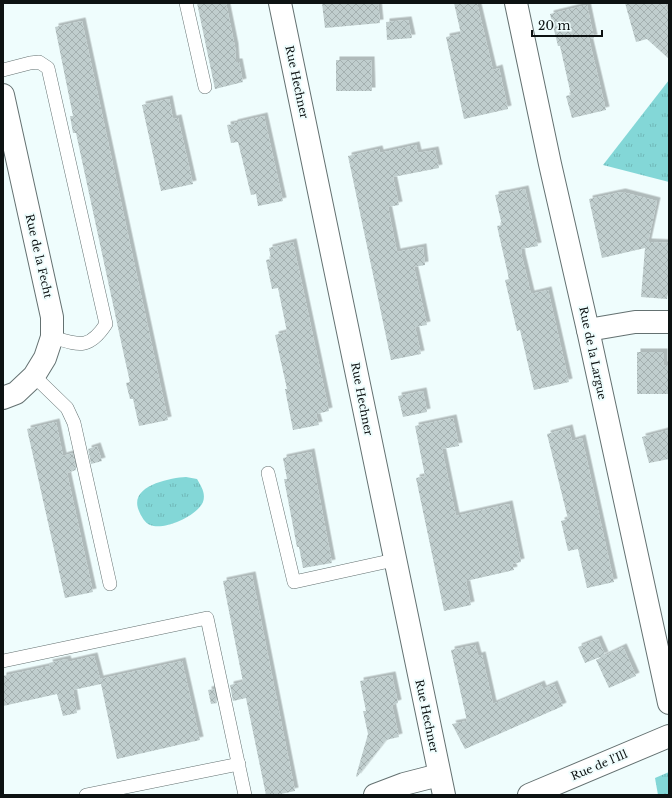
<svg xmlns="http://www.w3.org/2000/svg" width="672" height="798" font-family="'Libre Baskerville',serif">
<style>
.grass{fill:url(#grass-tufts)}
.building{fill:url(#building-cross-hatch);filter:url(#shadow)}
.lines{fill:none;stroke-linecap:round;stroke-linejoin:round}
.lane-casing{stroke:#647171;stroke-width:14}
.street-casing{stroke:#647171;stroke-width:24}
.secondary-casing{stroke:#647171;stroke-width:24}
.lane{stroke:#fff;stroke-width:13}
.street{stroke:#fff;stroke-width:22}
.secondary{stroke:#fff;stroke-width:22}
.labels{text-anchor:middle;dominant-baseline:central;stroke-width:4;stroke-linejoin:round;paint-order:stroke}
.street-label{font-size:11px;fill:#0d1212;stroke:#effdfd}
</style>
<defs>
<pattern id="grass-tufts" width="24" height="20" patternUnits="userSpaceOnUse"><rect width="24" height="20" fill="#83d7d7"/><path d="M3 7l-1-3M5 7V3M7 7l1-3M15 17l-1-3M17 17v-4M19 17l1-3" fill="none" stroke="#70b8b8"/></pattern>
<pattern id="building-cross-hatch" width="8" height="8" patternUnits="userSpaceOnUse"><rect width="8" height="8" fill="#c0cece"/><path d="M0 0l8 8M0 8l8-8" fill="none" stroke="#a4b0b0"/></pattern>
<filter id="shadow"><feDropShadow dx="3.5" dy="-3.5" stdDeviation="0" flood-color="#0004"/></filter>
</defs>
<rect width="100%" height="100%" fill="#effdfd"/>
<g class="grass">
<polygon points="669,80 669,182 603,165"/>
<path d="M186,477l11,2c4,7 9,14 6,23 -6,14 -39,29 -53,23 -5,-2 -9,-9 -11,-14 -11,-25 30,-33 47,-34z"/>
<polygon points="669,772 669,795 658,795 655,778"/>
</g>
<g class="building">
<polygon points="197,3 226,3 235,47 236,62 239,62 243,82 215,89"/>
<polygon points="322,3 378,3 380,23 325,28"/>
<polygon points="454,3 477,3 493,70 499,68 508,109 464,119 446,37 461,34"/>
<polygon points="625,3 665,3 669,16 669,59 647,39 636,42"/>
<polygon points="587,5 594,38 589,39 606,110 572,118 566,96 571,95 560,46 558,46 550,14"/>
<polygon points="408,20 412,38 387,40 386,22"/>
<polygon points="82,21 168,420 139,426 133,399 130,399 126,383 130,382 125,360 76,133 73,133 70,116 73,116 55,27"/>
<polygon points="336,60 371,60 372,91 336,91"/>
<polygon points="169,99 173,119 178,118 193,184 161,191 142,105"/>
<polygon points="264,116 283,201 258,206 256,194 251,195 238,142 231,143 227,125 234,124 234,123"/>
<polygon points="416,145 418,153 435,150 439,168 393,177 399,205 388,207 397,252 423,247 425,265 414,267 427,325 415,327 421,354 391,360 348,156 379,149 380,153"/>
<polygon points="525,189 538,246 521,249 522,257 531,294 548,290 569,382 534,390 520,330 517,331 505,280 509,279 497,226 502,225 495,195"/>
<polygon points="622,192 657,201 648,242 669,243 669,282 667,299 641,297 645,248 602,258 589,199"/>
<polygon points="293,242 329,411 316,414 319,425 293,430 285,389 287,389 275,335 287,332 278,288 272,289 266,260 271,259 269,248"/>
<polygon points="637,352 664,352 664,365 669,365 669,394 637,394"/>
<polygon points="423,391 427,412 403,417 398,396"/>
<polygon points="453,418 459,446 442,449 456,516 509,504 521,562 512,564 514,570 466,581 471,605 444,611 416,478 425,476 415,426"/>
<polygon points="56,422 63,456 73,453 76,470 67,473 93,592 65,598 27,429"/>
<polygon points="569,428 572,441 582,438 614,582 587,588 578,549 568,551 561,521 568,519 547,434"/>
<polygon points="669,430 669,459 649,463 642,437"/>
<polygon points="97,446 102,461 91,464 88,449"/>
<polygon points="311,452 332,563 303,568 299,547 297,547 284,479 287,479 283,458"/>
<polygon points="252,575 295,791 276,795 266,795 246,698 233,701 230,685 243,682 223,581"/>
<polygon points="598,639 605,655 585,663 578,647"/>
<polygon points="475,645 478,656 482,655 493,704 541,684 543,689 554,684 563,706 465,749 452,724 467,721 451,650"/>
<polygon points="623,647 636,676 609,688 596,660"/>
<polygon points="94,656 100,679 182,661 200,740 117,759 101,684 73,690 77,713 63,716 57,694 3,706 3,676 50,666 49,663 67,659 68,662"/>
<polygon points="392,675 398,703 392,705 399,737 386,740 357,777 356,776 368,734 363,711 366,711 360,681"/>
<polygon points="214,689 217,703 211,704 208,690"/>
</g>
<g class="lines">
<defs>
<g id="lane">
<polyline points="186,3 205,87"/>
<path d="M3,70l27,-7 9,-1 9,6 58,256c-17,26 -27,21 -54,13"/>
<polyline points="34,376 67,408 74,423 110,584"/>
<polyline points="268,473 294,582 394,560"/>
<polyline points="3,661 207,618 245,795"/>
<polyline points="86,795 239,764"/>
</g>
<g id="street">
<polyline points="280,3 444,795"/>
<polyline points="516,3 550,164 588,330 669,703"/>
<polyline points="3,95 52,317 52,337 45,358 34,376 16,393 3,398"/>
<polyline points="588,330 635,322 669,322"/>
<polyline points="375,795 404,784 439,775"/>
</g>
<polyline id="secondary" points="529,795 669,736"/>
</defs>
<use href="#lane" class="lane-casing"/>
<use href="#street" class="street-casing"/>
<use href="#secondary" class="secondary-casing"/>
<use href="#lane" class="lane"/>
<use href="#street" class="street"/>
<use href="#secondary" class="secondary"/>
</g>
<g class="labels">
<g class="street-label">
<text transform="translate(297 82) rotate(78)">Rue Hechner</text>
<text transform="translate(39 256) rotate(77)">Rue de la Fecht</text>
<text transform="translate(593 353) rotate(78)">Rue de la Largue</text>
<text transform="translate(362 399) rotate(79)">Rue Hechner</text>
<text transform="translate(427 716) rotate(78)">Rue Hechner</text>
<text transform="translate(599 765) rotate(-23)">Rue de l'Ill</text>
</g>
</g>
<rect width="672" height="798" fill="none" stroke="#0d1212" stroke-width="8"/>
<path d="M532 30v6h70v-6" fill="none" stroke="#0d1212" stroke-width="2"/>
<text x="538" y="30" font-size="12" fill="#0d1212" stroke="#effdfd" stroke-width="3" paint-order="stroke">20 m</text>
</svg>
